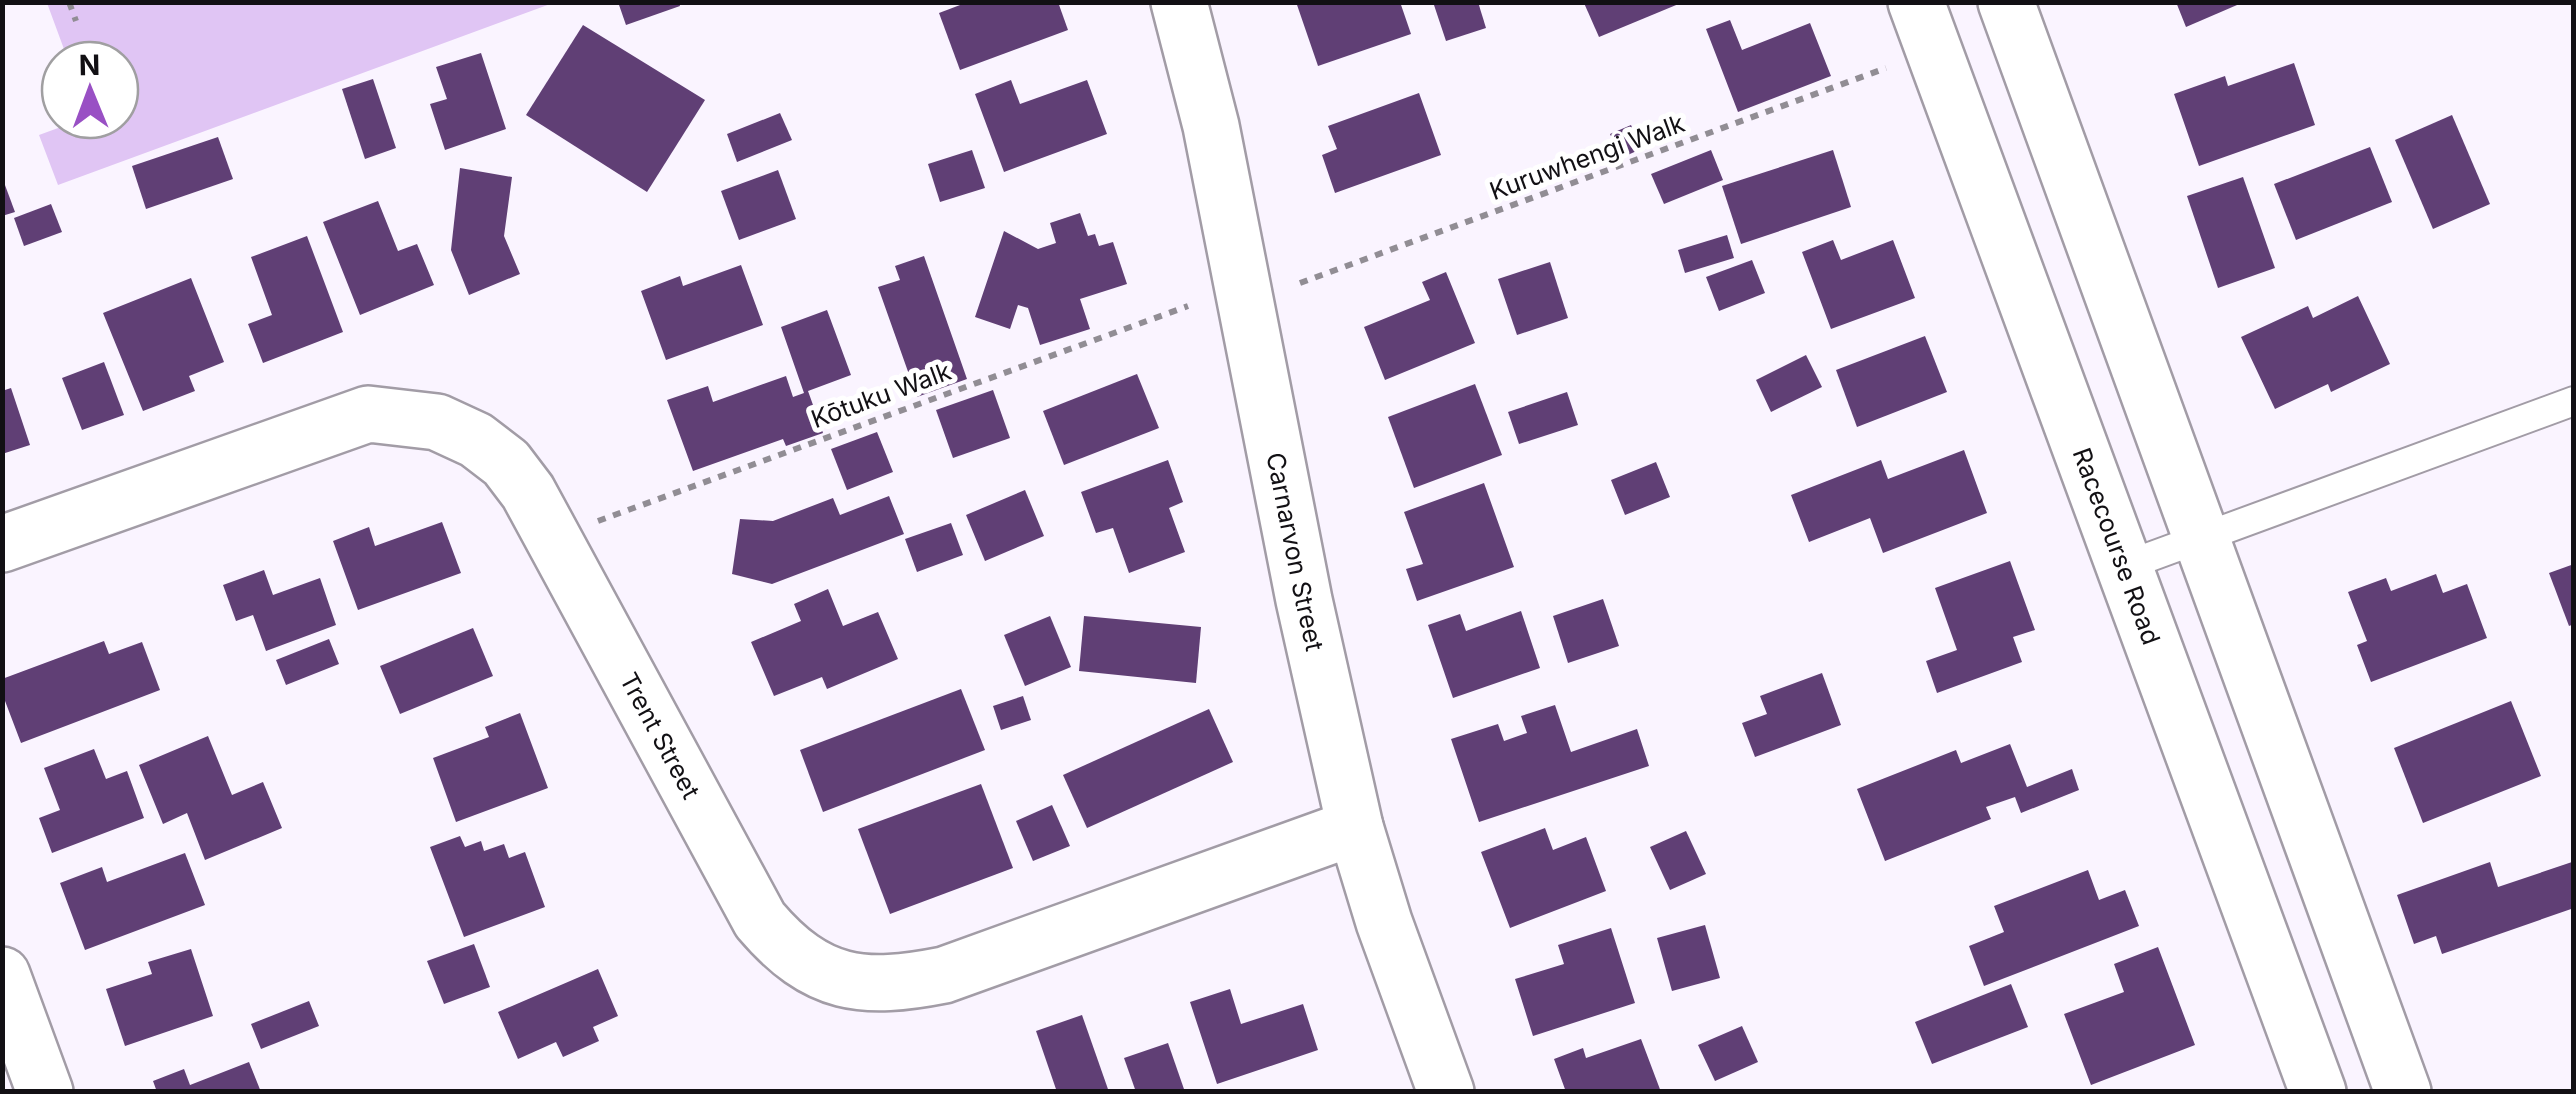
<svg xmlns="http://www.w3.org/2000/svg" width="2576" height="1094" font-family="Inter,sans-serif">
<style>
.green{fill:#e0c5f4}
.building{fill:#603f75}
.lines{fill:none;stroke-linecap:round;stroke-linejoin:round}
.service-casing{stroke:#a29ca6;stroke-width:32}
.minor-casing{stroke:#a29ca6;stroke-width:60}
.tertiary-casing{stroke:#a29ca6;stroke-width:60}
.path{stroke:#918d94;stroke-width:6;stroke-dasharray:8 8;stroke-linecap:butt}
.service{stroke:#fff;stroke-width:28}
.minor{stroke:#fff;stroke-width:55}
.tertiary{stroke:#fff;stroke-width:55}
.labels{text-anchor:middle;dominant-baseline:central;stroke-width:10;stroke-linejoin:round;paint-order:stroke}
.street-label{font-size:25px;fill:#121014;stroke:#fff}
</style>
<rect width="100%" height="100%" fill="#faf4ff"/>
<polygon class="green" points="47,3 47,2 553,3 58,185 39,135 80,120 120,120 120,60 68,60"/>
<g class="building">
<polygon points="618,2 679,2 680,6 626,25"/>
<polygon points="968,2 1058,2 1068,30 960,70 939,13"/>
<polygon points="1296,2 1400,2 1411,34 1318,66"/>
<polygon points="1433,2 1478,2 1486,28 1446,41"/>
<polygon points="2176,2 2244,2 2186,27"/>
<polygon points="1584,3 1681,3 1599,37"/>
<polygon points="1730,20 1742,50 1810,23 1831,76 1738,112 1706,29"/>
<polygon points="583,25 705,100 647,192 526,115"/>
<polygon points="481,53 506,129 445,150 430,104 447,99 436,67"/>
<polygon points="2294,63 2315,125 2199,166 2174,94 2225,76 2228,86"/>
<polygon points="373,79 396,148 365,159 342,89"/>
<polygon points="1011,80 1020,104 1087,80 1107,134 1004,172 975,94"/>
<polygon points="1419,93 1441,155 1335,193 1322,155 1337,149 1328,126"/>
<polygon points="780,113 792,140 737,162 727,134"/>
<polygon points="2452,115 2490,204 2433,229 2395,140"/>
<polygon points="1631,125 1641,149 1621,158 1610,134"/>
<polygon points="218,137 233,179 146,209 132,166"/>
<polygon points="2370,147 2392,202 2296,240 2274,184"/>
<polygon points="972,150 985,188 940,202 928,164"/>
<polygon points="1711,150 1723,180 1664,204 1651,174"/>
<polygon points="1833,150 1851,207 1741,244 1722,186"/>
<polygon points="460,168 512,177 504,236 520,274 469,295 451,250"/>
<polygon points="778,170 796,219 739,240 721,191"/>
<polygon points="2,177 15,212 2,216"/>
<polygon points="2243,177 2275,268 2218,288 2187,196"/>
<polygon points="378,201 398,251 417,244 434,285 360,315 323,222"/>
<polygon points="51,204 62,232 24,246 14,218"/>
<polygon points="1080,213 1088,236 1095,234 1099,246 1113,242 1127,284 1080,299 1090,329 1040,345 1028,308 1018,305 1010,329 975,317 1004,231 1038,249 1056,243 1050,223"/>
<polygon points="1727,235 1734,258 1685,273 1678,250"/>
<polygon points="307,236 343,332 263,363 248,324 272,315 251,257"/>
<polygon points="1833,240 1841,260 1893,240 1915,298 1831,329 1802,252"/>
<polygon points="924,256 967,379 917,397 878,287 900,280 895,266"/>
<polygon points="1752,260 1765,293 1719,311 1706,277"/>
<polygon points="1550,262 1568,318 1517,335 1498,279"/>
<polygon points="741,265 763,325 666,360 641,291 680,276 683,286"/>
<polygon points="1446,272 1475,343 1385,380 1364,327 1430,300 1422,282"/>
<polygon points="191,278 224,362 189,376 195,391 143,411 103,313"/>
<polygon points="2358,296 2390,364 2331,392 2328,384 2275,409 2241,337 2308,306 2313,318"/>
<polygon points="827,310 851,375 808,391 823,433 786,446 783,439 693,471 667,400 708,386 713,402 786,376 793,397 804,393 781,327"/>
<polygon points="1925,336 1947,392 1857,427 1836,370"/>
<polygon points="1806,355 1822,387 1771,412 1756,380"/>
<polygon points="104,362 124,415 82,430 62,378"/>
<polygon points="1137,374 1159,428 1064,465 1043,411"/>
<polygon points="1475,384 1502,455 1414,488 1388,417"/>
<polygon points="11,388 30,445 2,454 2,391"/>
<polygon points="993,390 1010,438 953,458 936,410"/>
<polygon points="1567,392 1578,425 1519,444 1508,412"/>
<polygon points="877,432 893,472 847,490 831,449"/>
<polygon points="1964,450 1987,513 1883,553 1870,518 1809,542 1791,495 1881,460 1888,479"/>
<polygon points="1168,460 1183,502 1169,508 1185,552 1129,573 1113,528 1096,533 1081,492"/>
<polygon points="1656,462 1670,497 1625,515 1611,480"/>
<polygon points="1484,483 1514,567 1417,601 1406,569 1423,564 1404,512"/>
<polygon points="1025,490 1044,536 985,561 966,515"/>
<polygon points="889,496 904,534 772,584 732,574 740,519 773,521 833,498 840,515"/>
<polygon points="442,522 461,573 358,610 333,541 369,527 375,546"/>
<polygon points="951,523 963,555 917,572 905,539"/>
<polygon points="2010,561 2035,630 2013,637 2022,662 1937,693 1926,661 1957,650 1935,588"/>
<polygon points="2574,564 2574,624 2569,626 2549,573"/>
<polygon points="264,570 273,595 320,578 336,625 266,651 253,615 236,621 223,585"/>
<polygon points="2436,574 2443,593 2467,584 2487,638 2371,682 2357,645 2367,641 2348,592 2386,578 2391,591"/>
<polygon points="828,589 843,626 878,612 898,659 827,689 822,677 774,696 751,642 801,621 794,604"/>
<polygon points="1603,599 1619,646 1568,663 1553,616"/>
<polygon points="1521,611 1540,668 1453,698 1428,625 1460,614 1466,631"/>
<polygon points="1050,616 1071,667 1025,686 1004,635"/>
<polygon points="1084,616 1201,627 1196,683 1079,671"/>
<polygon points="473,628 493,676 400,714 380,666"/>
<polygon points="329,639 339,664 286,685 276,660"/>
<polygon points="104,641 109,654 142,642 160,690 21,743 2,693 2,679"/>
<polygon points="1822,673 1841,725 1755,757 1742,723 1767,714 1760,696"/>
<polygon points="961,689 985,750 823,812 800,750"/>
<polygon points="1023,696 1031,720 1001,730 993,706"/>
<polygon points="2511,701 2541,776 2423,823 2394,748"/>
<polygon points="1555,705 1571,752 1637,729 1649,766 1479,822 1451,739 1498,724 1504,741 1527,733 1521,716"/>
<polygon points="1209,709 1233,762 1087,828 1063,775"/>
<polygon points="520,713 548,788 456,822 433,758 489,737 485,727"/>
<polygon points="208,736 232,795 263,782 282,828 205,860 187,813 163,824 139,765"/>
<polygon points="2010,744 2027,787 2072,769 2079,790 2021,813 2015,797 1986,807 1991,819 1885,861 1857,789 1956,750 1961,763"/>
<polygon points="94,749 106,779 127,771 144,818 52,853 39,818 60,810 44,768"/>
<polygon points="981,784 1013,868 890,914 858,829"/>
<polygon points="1052,805 1070,846 1033,861 1016,821"/>
<polygon points="1545,828 1553,850 1586,837 1606,891 1510,928 1481,852"/>
<polygon points="1686,831 1706,874 1670,890 1650,847"/>
<polygon points="460,836 465,847 481,841 484,851 504,844 509,858 525,852 545,907 464,937 430,847"/>
<polygon points="185,853 205,905 85,950 60,883 102,867 107,882"/>
<polygon points="2490,862 2498,887 2572,862 2574,908 2442,954 2436,936 2414,944 2397,895"/>
<polygon points="2088,870 2099,900 2125,890 2139,926 1984,986 1969,946 2004,932 1994,906"/>
<polygon points="1705,925 1720,978 1672,991 1657,938"/>
<polygon points="1611,928 1635,1003 1533,1036 1515,979 1564,964 1558,945"/>
<polygon points="474,944 490,987 444,1004 427,961"/>
<polygon points="2158,947 2195,1045 2091,1085 2064,1014 2124,992 2114,964"/>
<polygon points="191,949 213,1016 125,1046 106,989 152,974 148,962"/>
<polygon points="598,969 618,1016 593,1027 599,1041 563,1057 556,1042 518,1059 498,1012"/>
<polygon points="2011,984 2028,1027 1932,1064 1915,1022"/>
<polygon points="1230,989 1241,1024 1303,1004 1318,1050 1217,1084 1190,1002"/>
<polygon points="309,1001 319,1026 261,1049 251,1024"/>
<polygon points="1082,1015 1109,1092 1057,1092 1036,1031"/>
<polygon points="1742,1026 1758,1062 1715,1081 1698,1045"/>
<polygon points="1641,1039 1661,1092 1566,1092 1554,1059 1583,1048 1586,1058"/>
<polygon points="1168,1043 1185,1092 1136,1092 1124,1058"/>
<polygon points="249,1062 261,1092 157,1092 153,1081 184,1069 190,1085"/>
</g>
<g class="lines">
<defs>
<polyline id="service" points="2125,566 2574,401"/>
<g id="minor">
<path id="s1" d="M1179,2l32,124 93,474 51,227 29,95 62,170"/>
<path id="s2" d="M2,544l366,-130 69,8 39,18 30,23 22,29 232,428c57,67 103,71 184,55l411,-148"/>
<polyline points="2,975 45,1092"/>
</g>
<g id="tertiary">
<path id="s3" d="M1916,2l402,1090"/>
<polyline points="2006,2 2403,1092"/>
</g>
</defs>
<use href="#service" class="service-casing"/>
<use href="#minor" class="minor-casing"/>
<use href="#tertiary" class="tertiary-casing"/>
<g class="path">
<polyline points="69,2 76,21"/>
<polyline points="1300,283 1886,68"/>
<polyline points="598,521 1188,306"/>
</g>
<use href="#service" class="service"/>
<use href="#minor" class="minor"/>
<use href="#tertiary" class="tertiary"/>
</g>
<g class="labels">
<g class="street-label">
<text transform="translate(1587 157) rotate(-20)">Kuruwhengi Walk</text>
<text transform="translate(881 395) rotate(-20)">Kōtuku Walk</text>
<text stroke="none"><textPath href="#s3" startOffset="580">Racecourse Road</textPath></text>
<text stroke="none"><textPath href="#s1" startOffset="562">Carnarvon Street</textPath></text>
<text stroke="none"><textPath href="#s2" startOffset="852">Trent Street</textPath></text>
</g>
</g>
<rect width="2576" height="1094" fill="none" stroke="#121014" stroke-width="10"/>
<g transform="translate(90 90) rotate(359)"><circle r="48" fill="#ffffff" stroke="#a09fa1" stroke-width="2.5"/>
<path d="M0-8L18 38L0 25L-18 38Z" fill="#9950c4"/>
<text y="-15" font-size="28" font-weight="bold" text-anchor="middle" fill="#121014">N</text>
</g>
</svg>
